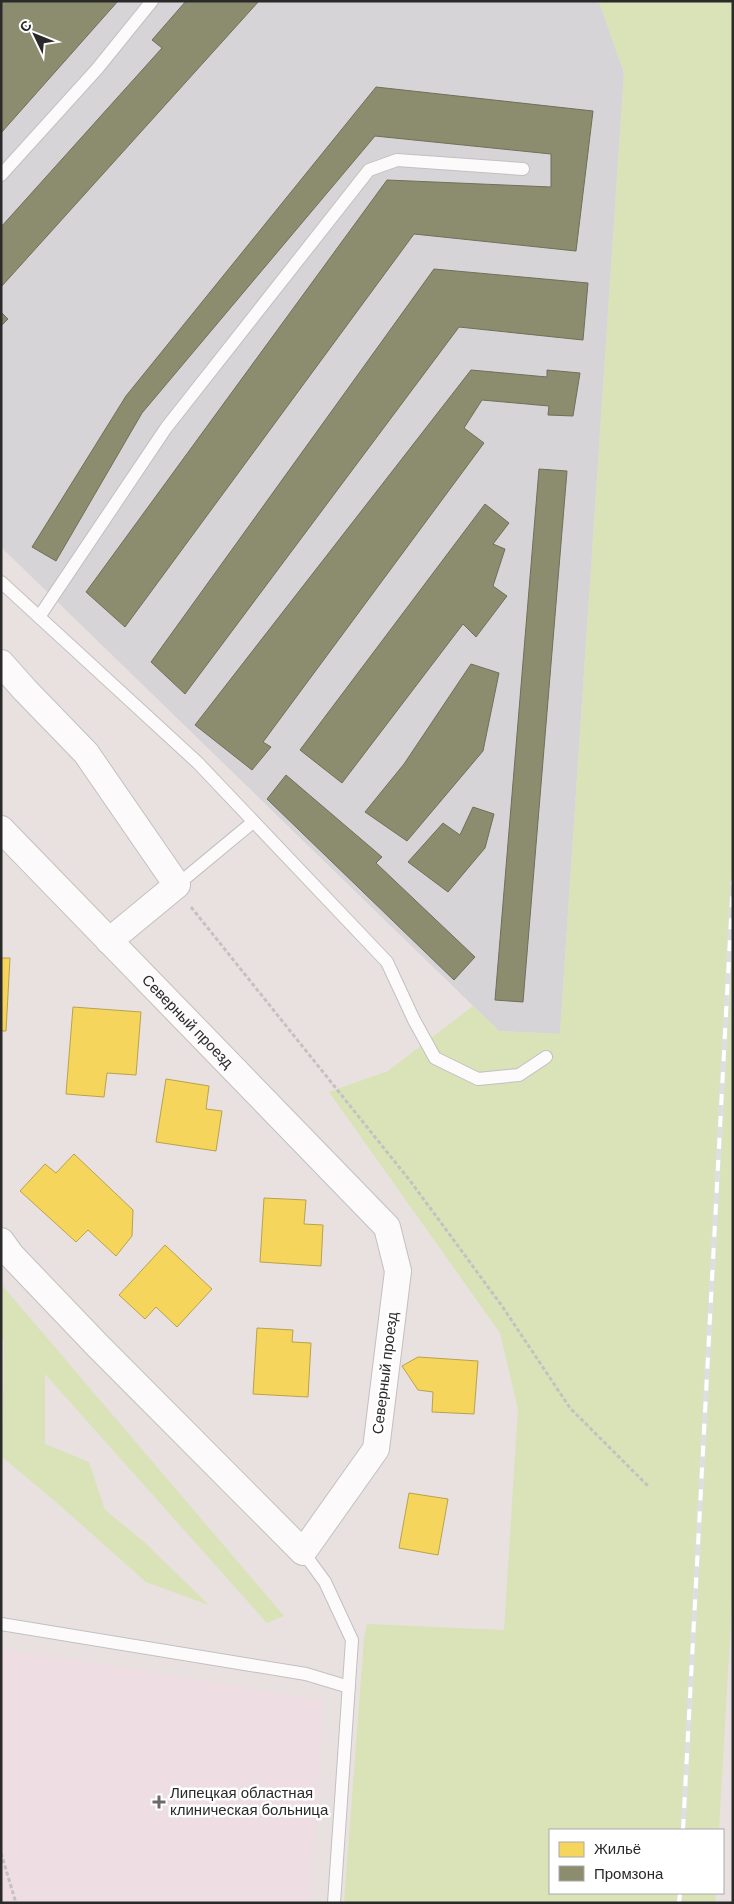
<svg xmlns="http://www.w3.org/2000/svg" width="734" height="1904" font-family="'DM Sans',sans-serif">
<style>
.industrial{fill:#d6d4d7}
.medical{fill:#eedde2}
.green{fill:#dae2b8}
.homes{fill:#f6d55c;stroke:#b9a24d}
.industry{fill:#8c8c6e;stroke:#6f6f5a}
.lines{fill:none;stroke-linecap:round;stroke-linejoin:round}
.lane-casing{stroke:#c2c0c1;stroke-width:14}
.street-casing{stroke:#c2c0c1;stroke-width:28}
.path{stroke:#c3c2c2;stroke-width:3;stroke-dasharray:4 2.5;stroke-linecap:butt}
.lane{stroke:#fcfafa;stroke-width:12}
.street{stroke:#fcfafa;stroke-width:26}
.rail-casing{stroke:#dddede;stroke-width:5.5}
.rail{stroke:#fff;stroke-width:4;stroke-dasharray:11;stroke-linecap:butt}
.poi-dot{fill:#6c6a69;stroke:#fff;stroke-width:2}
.labels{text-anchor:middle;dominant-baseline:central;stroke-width:5;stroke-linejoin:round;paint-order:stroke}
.street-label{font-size:15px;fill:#2a2a2a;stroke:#fff}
.poi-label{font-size:15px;fill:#2a2a2a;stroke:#fff;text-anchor:start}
</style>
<rect width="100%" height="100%" fill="#e8e1df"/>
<polygon class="industrial" points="1,1 595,1 600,4 624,73 560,1034 499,1031 1,547"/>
<polygon class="medical" points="1,1648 324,1701 310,1903 1,1903"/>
<g class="green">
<polygon points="595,1 733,1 733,1583 719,1830 550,1830 550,1893 716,1893 715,1903 344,1903 364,1639 367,1624 504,1630 518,1409 500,1333 329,1092 388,1071 473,1006 499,1031 560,1034 624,73 600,4"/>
<polygon points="1,1284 284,1616 267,1623 45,1374 45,1444 89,1462 105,1510 143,1541 209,1605 146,1582 56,1502 2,1457 4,1341 1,1336"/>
</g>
<g class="homes">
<polygon points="1,958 10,958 6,1031 1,1031"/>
<polygon points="73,1007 141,1012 136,1075 107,1073 104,1097 66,1094"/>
<polygon points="166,1079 209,1086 206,1109 222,1111 216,1151 156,1142"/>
<polygon points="74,1154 133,1210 132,1236 116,1256 88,1230 76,1242 20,1191 45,1164 56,1173"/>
<polygon points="264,1198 306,1200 304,1224 323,1225 321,1266 260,1262"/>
<polygon points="165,1245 212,1289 177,1327 156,1307 145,1319 119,1295"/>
<polygon points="257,1328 293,1330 292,1342 311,1343 308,1397 253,1394"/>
<polygon points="418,1357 478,1361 474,1414 432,1412 433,1392 418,1390 402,1366"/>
<polygon points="409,1493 448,1499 438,1555 399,1548"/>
</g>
<g class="industry">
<polygon points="1,1 118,1 1,133"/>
<polygon points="186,1 259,1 1,287 1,227 162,48 152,40"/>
<polygon points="376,87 593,111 576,251 414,234 125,627 86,592 387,180 551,187 551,154 375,136 142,413 56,561 32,547 126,396"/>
<polygon points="434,269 588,283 583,340 459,327 185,694 151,662"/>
<polygon points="1,312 8,319 1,326"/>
<polygon points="471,370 547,377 547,370 580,373 573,416 548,415 549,406 482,400 464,428 484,443 263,742 271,747 252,770 195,725"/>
<polygon points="539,469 567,471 523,1002 495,1000"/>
<polygon points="485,504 509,523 493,544 505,549 493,586 507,596 476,637 463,624 342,783 300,750"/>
<polygon points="471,664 499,673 483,751 407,841 365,812 404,764"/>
<polygon points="286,775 382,857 376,863 475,957 454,980 267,799"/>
<polygon points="473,807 494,814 485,848 448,892 408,862 443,823 460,835"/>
</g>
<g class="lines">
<defs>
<g id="lane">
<polyline points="1,175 97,69 152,1"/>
<polyline points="1,582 198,763 387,962 414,1020 435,1058 478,1079 519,1075 546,1057"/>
<polyline points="39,617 166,428 369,170 397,160 523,169"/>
<polyline points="177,885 253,822"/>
<polyline points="303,1552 325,1582 352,1640 334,1903"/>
<polyline points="1,1624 306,1674 349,1687"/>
</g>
<g id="street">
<polyline points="1,663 25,690 86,753 177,885 109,941"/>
<path id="s1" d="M1,829l386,398 11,44 -22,178 -73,103 -205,-206 -87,-91 -10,-14"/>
</g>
</defs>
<use href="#lane" class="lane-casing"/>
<use href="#street" class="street-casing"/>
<g class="path">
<polyline points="191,907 411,1182 502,1306 570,1408 649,1487"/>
<polyline points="1,1853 16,1903"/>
</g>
<use href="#lane" class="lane"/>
<use href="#street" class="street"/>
<defs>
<g id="rail">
<polyline points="683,1830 733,881"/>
<polyline points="679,1903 680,1893"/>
</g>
</defs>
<use href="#rail" class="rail-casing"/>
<use href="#rail" class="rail"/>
</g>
<path class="poi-dot" d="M156.5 1794.5h5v5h5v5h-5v5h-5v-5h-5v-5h5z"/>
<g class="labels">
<g class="street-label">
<text stroke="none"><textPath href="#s1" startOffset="268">Северный проезд</textPath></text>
<text transform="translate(385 1373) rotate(-83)">Северный проезд</text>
</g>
<g class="poi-label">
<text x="170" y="1793">Липецкая областная<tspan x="170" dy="17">клиническая больница</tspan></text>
</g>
</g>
<rect width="734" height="1904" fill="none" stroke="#2a2a2a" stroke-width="5"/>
<rect x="549" y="1829" width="175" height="65" fill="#ffffff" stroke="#aaaaaa"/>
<rect x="559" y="1842" width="25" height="15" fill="#f6d55c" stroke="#aaaaaa"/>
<text x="594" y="1854" font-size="15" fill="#2a2a2a">Жильё</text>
<rect x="559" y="1866" width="25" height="15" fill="#8c8c6e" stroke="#aaaaaa"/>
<text x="594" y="1879" font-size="15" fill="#2a2a2a">Промзона</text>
<g transform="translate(35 35) rotate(313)" stroke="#ffffff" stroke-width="4" paint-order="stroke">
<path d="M0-4L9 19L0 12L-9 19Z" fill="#2a2a2a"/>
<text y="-8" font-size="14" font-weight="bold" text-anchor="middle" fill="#2a2a2a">С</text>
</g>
</svg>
